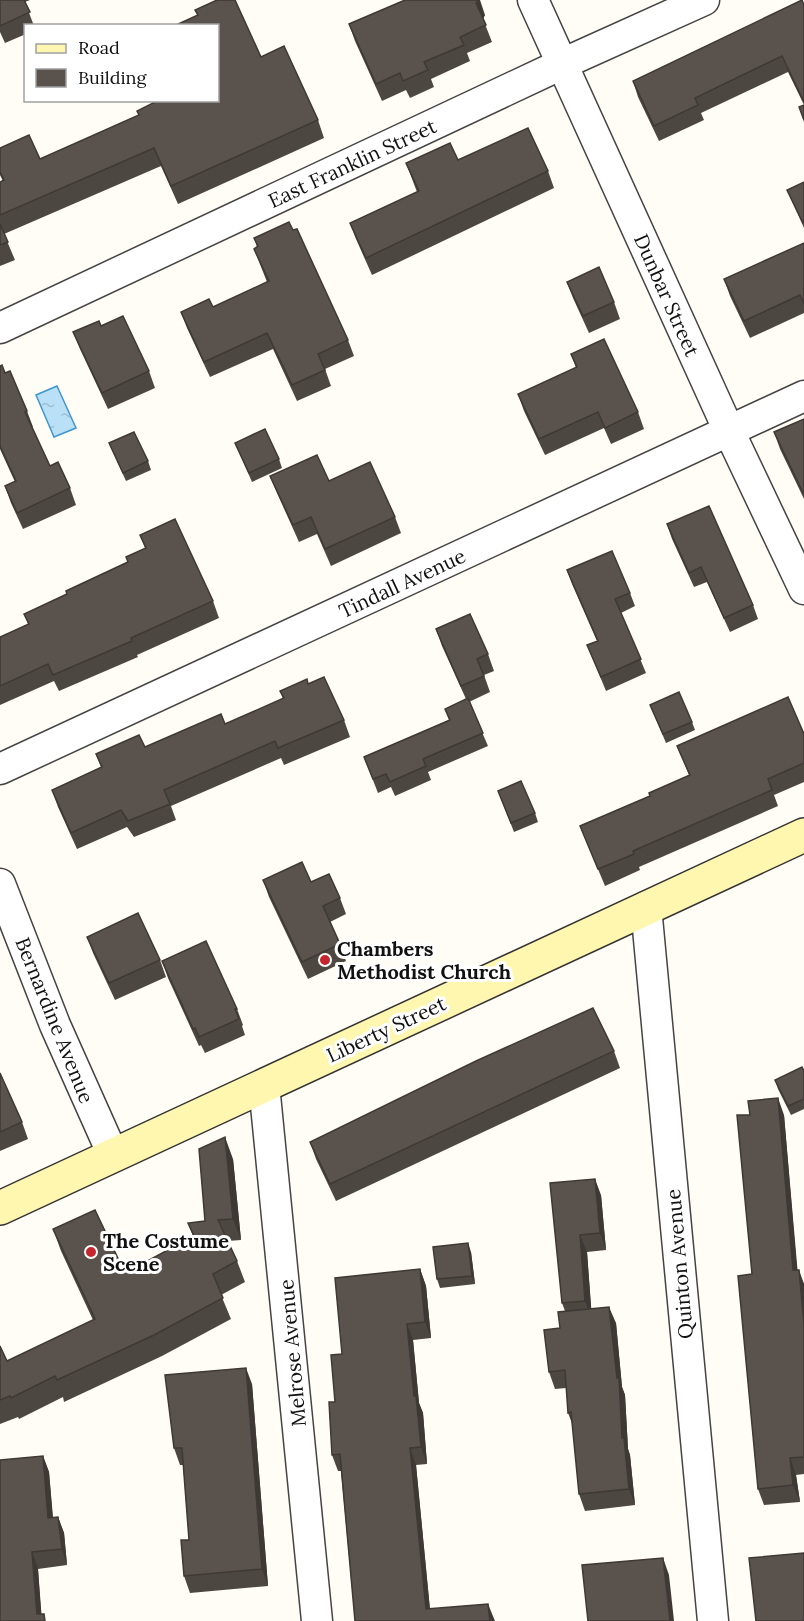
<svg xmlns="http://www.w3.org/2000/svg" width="804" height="1621" font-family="Lora,serif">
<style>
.water{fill:url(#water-ripples);stroke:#3f96cf;stroke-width:1.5}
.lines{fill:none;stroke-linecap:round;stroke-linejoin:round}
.street-casing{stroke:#444;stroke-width:33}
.secondary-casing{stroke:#333;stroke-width:36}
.street{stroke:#fff;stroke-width:30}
.secondary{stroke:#fff6b0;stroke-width:33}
.wall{fill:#4d4742}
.shaded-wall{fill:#3f3936}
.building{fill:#5a524d;stroke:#3f3936;stroke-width:1.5}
.poi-dot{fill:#c4262e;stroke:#fff;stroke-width:2}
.labels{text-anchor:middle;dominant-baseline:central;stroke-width:6;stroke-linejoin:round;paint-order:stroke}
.street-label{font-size:20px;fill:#111;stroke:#fff}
.poi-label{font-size:20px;font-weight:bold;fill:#111;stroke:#fff;text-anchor:start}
</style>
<defs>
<pattern id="water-ripples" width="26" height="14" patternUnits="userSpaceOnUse" patternTransform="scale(1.5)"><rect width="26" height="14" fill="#b9e0f7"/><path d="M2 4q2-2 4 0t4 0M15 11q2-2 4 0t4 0" fill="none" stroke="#9ebfd3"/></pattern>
</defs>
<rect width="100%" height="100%" fill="#fffdf5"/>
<polygon class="water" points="57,386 76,428 54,437 36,395"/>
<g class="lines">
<defs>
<g id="street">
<polyline points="533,0 729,431 804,589"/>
<polyline points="0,328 562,64 704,0"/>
<polyline points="0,769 804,396"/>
<polyline points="0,884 55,1025 113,1155"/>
<polyline points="646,907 713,1621"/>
<polyline points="264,1085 317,1621"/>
</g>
<polyline id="secondary" points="0,1208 804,835"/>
</defs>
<use href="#street" class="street-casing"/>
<use href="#secondary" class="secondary-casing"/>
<use href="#street" class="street"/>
<use href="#secondary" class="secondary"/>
</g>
<g class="wall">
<polygon points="0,0 30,0 25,2 34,26 26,26 26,34 5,43 0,32"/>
<polygon points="804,5 804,122 799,107 804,105 788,72 701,113 704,120 659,141 638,97 633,81"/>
<polygon points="485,15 483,19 492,42 467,53 470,61 431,79 434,87 410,98 406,90 382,101 355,41 349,24"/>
<polygon points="261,57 318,120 324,138 178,204 161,166 4,234 15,260 0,266 0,182 3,181 0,175 0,148 40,159 139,115 158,102 158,100 218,100"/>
<polygon points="458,160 548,171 554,188 372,275 356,239 350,223 417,192 406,163"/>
<polygon points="804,182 804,228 787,190"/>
<polygon points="254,238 348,340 354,356 325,369 331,386 297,401 273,349 210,377 187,328 181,312 213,307 267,282 254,249 257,247"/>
<polygon points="804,243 804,313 750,338 730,296 724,279"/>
<polygon points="567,282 614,302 620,319 589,333 573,298"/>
<polygon points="101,326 149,371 155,388 108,409 80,349 73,332"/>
<polygon points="571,354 638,412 644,429 611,444 604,428 545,455 524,411 518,394 576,368"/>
<polygon points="0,366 5,373 27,411 33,427 32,428 50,466 70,488 76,505 23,529 11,503 5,486 15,482 0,449"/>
<polygon points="804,419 804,499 780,449 774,432"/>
<polygon points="109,443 148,461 151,470 126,481"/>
<polygon points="235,443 279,459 282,468 252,482"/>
<polygon points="270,476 329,481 395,517 401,533 331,566 317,534 299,542 277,493"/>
<polygon points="667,524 753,605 758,619 730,632 707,582 694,587 672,539"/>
<polygon points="140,535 213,601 219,618 137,655 138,657 59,691 54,681 0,705 0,637 28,624 24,614 67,594 127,562 145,548"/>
<polygon points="567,570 630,593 635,606 621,613 646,673 606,691 587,645 597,641 572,584"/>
<polygon points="436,629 488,654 494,671 484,675 490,692 469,702 488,746 428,772 431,780 395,796 391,787 378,793 364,757 449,720 445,709 466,699 442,646"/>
<polygon points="308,684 344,720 350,737 284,765 281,758 171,806 176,820 134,837 127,827 77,849 58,807 52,790 101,767 96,754 145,747 225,724 283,699 280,691"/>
<polygon points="650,705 692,722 695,730 666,743"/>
<polygon points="804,734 804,782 774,795 778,806 639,867 640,870 605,886 580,826 650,797 689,775 677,746"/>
<polygon points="498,791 535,813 538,822 514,832"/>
<polygon points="263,880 311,882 340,898 346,914 330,922 340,944 346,961 308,979 269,897"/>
<polygon points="87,937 160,960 166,977 115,1000 93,953"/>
<polygon points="162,961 237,1009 243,1025 242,1026 245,1035 205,1053 201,1045 199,1046 168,978"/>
<polygon points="614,1051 620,1068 336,1201 316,1159 310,1142"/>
<polygon points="804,1071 804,1109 791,1115 778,1089 775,1080"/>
<polygon points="0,1073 22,1122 28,1139 0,1151"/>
<polygon points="784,1115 797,1270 804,1284 804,1474 796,1475 800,1502 764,1505 758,1489 752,1274"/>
<polygon points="233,1159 241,1240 228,1241 237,1261 245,1282 221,1295 231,1319 162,1356 64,1402 63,1397 19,1419 18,1417 0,1424 0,1346 7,1361 93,1320 61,1251 53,1229 125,1273 193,1236 188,1223 205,1221"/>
<polygon points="550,1183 601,1195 606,1250 587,1252 591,1308 616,1323 622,1387 625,1395 628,1449 630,1455 635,1505 585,1511 579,1494 573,1426 568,1413 566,1388 555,1389 549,1372 565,1311 562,1303"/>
<polygon points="471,1252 475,1284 440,1288 437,1279"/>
<polygon points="420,1269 426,1286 431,1338 413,1340 419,1403 423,1413 427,1464 416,1465 430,1609 355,1621 341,1471 338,1471 332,1455 335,1402 342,1354"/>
<polygon points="252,1384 268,1586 190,1593 184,1576 189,1540 183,1465 180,1465 174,1448"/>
<polygon points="43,1456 49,1472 53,1517 58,1517 64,1533 67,1565 38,1569 41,1614 0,1621"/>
</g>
<g class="shaded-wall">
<polygon points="478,0 480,0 485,15 482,20 476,3"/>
<polygon points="778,1098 784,1115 799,1287 793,1270"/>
<polygon points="225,1137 233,1159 241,1240 233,1219"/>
<polygon points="595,1179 601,1195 606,1250 600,1233"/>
<polygon points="580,1235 587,1252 592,1318 585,1301"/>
<polygon points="468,1243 471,1252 475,1284 472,1276"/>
<polygon points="420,1269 426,1286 431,1338 425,1322"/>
<polygon points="799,1270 804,1284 804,1325"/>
<polygon points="609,1307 616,1323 622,1387 625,1395 628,1449 630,1455 635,1505 629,1489 622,1438"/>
<polygon points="407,1324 413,1340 419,1403 423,1413 427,1464 421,1447 414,1396"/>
<polygon points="246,1368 252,1384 268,1586 262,1569"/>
<polygon points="410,1448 416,1465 431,1621 426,1609"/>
<polygon points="43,1456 49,1472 54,1534 48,1518"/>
<polygon points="790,1458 796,1475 800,1502 793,1485"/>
<polygon points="58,1517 64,1533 67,1565 62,1549"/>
<polygon points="32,1552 38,1569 42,1621 37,1614"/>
<polygon points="663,1558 669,1575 674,1621 670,1621"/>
<polygon points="488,1604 495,1621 490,1621"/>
</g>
<g class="building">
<polygon points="0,0 24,0 30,12 0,26"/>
<polygon points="217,0 235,0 261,57 284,46 318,120 171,186 154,148 0,215 0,182 4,180 0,172 0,148 29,135 40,159 139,115 137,111 159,100 218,100 218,26 174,26 198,15 195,10"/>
<polygon points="405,0 478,0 476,3 486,25 460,37 464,45 424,62 428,70 403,81 400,73 376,84 349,24"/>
<polygon points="802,0 804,5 804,102 782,56 695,98 698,105 654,126 633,81"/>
<polygon points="804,105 804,120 799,107"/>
<polygon points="528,128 548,171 366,258 350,223 419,191 406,163 450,143 458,160"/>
<polygon points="804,182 804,223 803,223 787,190"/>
<polygon points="289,222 293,230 297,229 348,340 318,354 325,370 292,385 267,333 204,362 181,312 209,299 213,307 269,281 254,249 258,246 254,238"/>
<polygon points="0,224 8,242 0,245"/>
<polygon points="804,243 804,304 800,295 744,321 724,279"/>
<polygon points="599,267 614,302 583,316 567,282"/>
<polygon points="123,316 149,371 102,393 73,332 99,321 101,326"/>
<polygon points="604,339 638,412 605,428 598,412 539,439 518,394 577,367 571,354"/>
<polygon points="2,365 5,373 10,371 27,411 25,412 50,466 58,462 70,488 17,513 5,486 16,481 0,446 0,366"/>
<polygon points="804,419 804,495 774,432"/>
<polygon points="265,429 279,459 249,473 235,443"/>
<polygon points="134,432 148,461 123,473 109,443"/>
<polygon points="317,455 329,481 370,462 395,517 325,549 311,517 293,525 270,476"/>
<polygon points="709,506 753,605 724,618 701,567 689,573 667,524"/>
<polygon points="175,519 213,601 131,638 132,641 53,675 48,664 0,686 0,637 29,624 24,614 67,594 66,591 128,562 126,557 146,548 140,535"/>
<polygon points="612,551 630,593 615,599 641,659 601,677 587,645 598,641 567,570"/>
<polygon points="470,614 488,654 477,659 484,676 461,686 436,629"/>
<polygon points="324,677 344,720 278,748 275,741 164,790 170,804 128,821 121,810 71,833 52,790 102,767 96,754 139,735 145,747 221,714 225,724 284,698 280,691 307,679 308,684"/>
<polygon points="679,692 692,722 663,734 650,705"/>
<polygon points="788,697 804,734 804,763 768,779 772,790 633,851 634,854 598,869 580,826 650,796 649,793 690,775 677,746"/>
<polygon points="468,698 483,733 423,759 426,766 390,782 386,774 373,779 364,757 450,720 445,709"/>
<polygon points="521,781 535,813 511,823 498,791"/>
<polygon points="302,862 311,882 329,874 340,898 323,906 340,944 302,962 263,880"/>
<polygon points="138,913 160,960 109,983 87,937"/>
<polygon points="206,941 237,1009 235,1009 239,1019 199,1037 195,1028 193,1029 162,961"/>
<polygon points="593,1008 614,1051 330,1184 310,1142 476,1061"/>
<polygon points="802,1067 804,1071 804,1099 788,1106 775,1080"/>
<polygon points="0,1073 22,1122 0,1132"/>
<polygon points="778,1098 793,1270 799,1270 804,1325 804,1457 790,1458 793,1485 758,1489 738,1276 752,1274 737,1115 750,1115 748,1101"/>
<polygon points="225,1137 233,1219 218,1220 237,1261 213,1274 223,1298 154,1335 57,1380 55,1376 11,1398 10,1396 0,1400 0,1346 7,1361 95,1319 53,1229 95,1210 125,1273 194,1236 188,1223 205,1221 199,1149"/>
<polygon points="595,1179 600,1233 580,1235 585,1301 562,1303 550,1183"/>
<polygon points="468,1243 472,1276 437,1279 433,1247"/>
<polygon points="420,1269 425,1322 407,1324 414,1396 416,1396 421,1447 410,1448 426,1609 488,1604 490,1621 355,1621 340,1454 332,1455 329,1402 335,1402 331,1355 342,1354 335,1278"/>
<polygon points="609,1307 617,1378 619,1378 622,1438 624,1438 629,1489 579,1494 571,1412 568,1413 565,1370 549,1372 544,1330 560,1328 558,1312"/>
<polygon points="246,1368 262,1569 184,1576 181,1540 189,1540 182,1448 174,1448 165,1375"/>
<polygon points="43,1456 48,1518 58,1517 62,1549 32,1552 37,1614 44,1614 45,1621 0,1621 0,1460"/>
<polygon points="804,1553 804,1621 756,1621 749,1558"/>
<polygon points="663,1558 670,1621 588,1621 582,1565"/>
</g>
<g class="poi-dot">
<circle cx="325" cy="960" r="6"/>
<circle cx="91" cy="1252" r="6"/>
</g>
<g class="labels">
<g class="street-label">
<text transform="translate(352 163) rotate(-25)">East Franklin Street</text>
<text transform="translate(667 295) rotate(66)">Dunbar Street</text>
<text transform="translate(402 583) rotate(-25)">Tindall Avenue</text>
<text transform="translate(55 1020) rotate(68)">Bernardine Avenue</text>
<text transform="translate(386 1029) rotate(-25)">Liberty Street</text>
<text transform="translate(679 1264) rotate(-95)">Quinton Avenue</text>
<text transform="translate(292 1353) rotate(-95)">Melrose Avenue</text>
</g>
<g class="poi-label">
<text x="337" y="948">Chambers<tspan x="337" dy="23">Methodist Church</tspan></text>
<text x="103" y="1240">The Costume<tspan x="103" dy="23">Scene</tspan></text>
</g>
</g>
<rect x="24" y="24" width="195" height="78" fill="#ffffff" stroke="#a0a0a0" stroke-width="1.5"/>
<rect x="36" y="44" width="30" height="9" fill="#fff6b0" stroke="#a0a0a0" stroke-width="1.5"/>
<text x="78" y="54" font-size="18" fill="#111111">Road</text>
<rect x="36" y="69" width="30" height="18" fill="#5a524d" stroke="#a0a0a0" stroke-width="1.5"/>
<text x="78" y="84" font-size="18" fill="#111111">Building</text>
</svg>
